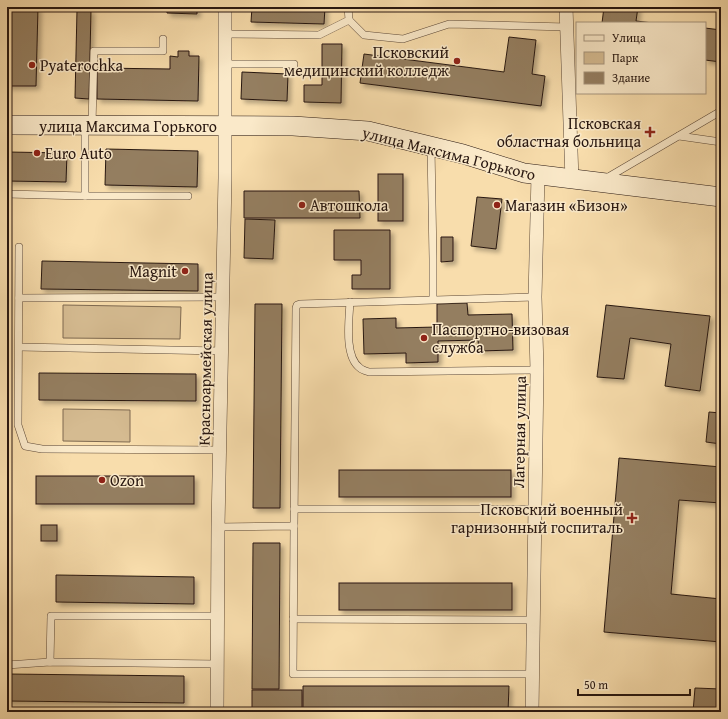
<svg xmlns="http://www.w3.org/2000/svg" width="728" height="719" font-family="'Gentium Book Plus',serif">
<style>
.green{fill:#d5bb91;stroke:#7e6950}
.building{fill:#947e61;stroke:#281710;filter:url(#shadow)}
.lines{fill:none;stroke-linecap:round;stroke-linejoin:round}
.service-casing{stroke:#5c4837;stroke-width:8}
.minor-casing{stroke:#5c4837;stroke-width:14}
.secondary-casing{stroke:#281710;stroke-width:20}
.service{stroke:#fae9c9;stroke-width:7}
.minor{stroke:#fae9c9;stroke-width:13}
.secondary{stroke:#fae9c9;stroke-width:19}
.poi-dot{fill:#8f2418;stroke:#fae9c9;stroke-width:1.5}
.labels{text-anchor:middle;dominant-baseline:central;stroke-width:3;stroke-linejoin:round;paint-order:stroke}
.poi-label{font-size:16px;fill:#281710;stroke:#fae9c9;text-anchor:start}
.street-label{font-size:16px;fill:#281710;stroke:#fae9c9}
</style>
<defs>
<filter id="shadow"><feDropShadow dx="3.5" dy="3.5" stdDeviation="2" flood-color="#0004"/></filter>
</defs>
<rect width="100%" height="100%" fill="#f8ddac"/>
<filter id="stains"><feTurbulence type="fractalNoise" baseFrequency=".005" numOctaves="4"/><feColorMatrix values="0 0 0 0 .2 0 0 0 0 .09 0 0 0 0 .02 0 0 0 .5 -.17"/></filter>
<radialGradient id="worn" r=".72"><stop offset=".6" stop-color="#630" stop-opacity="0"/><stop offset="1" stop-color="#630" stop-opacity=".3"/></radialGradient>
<g class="green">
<polygon points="63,305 181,307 180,339 63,338"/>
<polygon points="63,409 130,410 130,442 63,441"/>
</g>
<g class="building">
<polygon points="7,7 38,7 36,86 7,86"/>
<polygon points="167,7 197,7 197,14 167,13"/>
<polygon points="252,7 325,7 324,24 251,22"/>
<polygon points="604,7 638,7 636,21 653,23 602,23"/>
<polygon points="77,10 91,10 89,99 75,98"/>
<polygon points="705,28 721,30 721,62 705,60"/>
<polygon points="509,37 536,40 532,74 545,76 541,106 360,83 364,54 504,72"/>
<polygon points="322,44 342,44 341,103 304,102 304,85 322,85"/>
<polygon points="178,51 189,51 189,56 199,56 198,101 97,99 97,68 170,69 170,56 178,57"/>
<polygon points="242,72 288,74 287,101 241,99"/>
<polygon points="106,149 198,151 197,187 105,185"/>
<polygon points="7,152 67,153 66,182 7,181"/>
<rect x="378" y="174" width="25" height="47"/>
<polygon points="244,191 359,191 360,218 244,218"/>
<polygon points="477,197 502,199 496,249 471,246"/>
<polygon points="245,219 275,220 273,259 244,258"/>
<polygon points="334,230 390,230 390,289 352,289 352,275 361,275 361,260 334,260"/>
<polygon points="441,237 453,237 453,261 441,262"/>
<polygon points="42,261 198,264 198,291 41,289"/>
<polygon points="467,303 468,315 512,314 513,350 479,351 478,340 438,341 438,362 406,363 406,353 364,354 363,319 396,318 396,328 437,327 437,304"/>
<polygon points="255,304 282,304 280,508 253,508"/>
<polygon points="606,305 710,316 700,391 665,386 671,344 630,338 624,379 597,377"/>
<polygon points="39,373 196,374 196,401 39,400"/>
<polygon points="709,412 721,413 721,444 706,442"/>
<polygon points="619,458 721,467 721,503 679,500 671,594 721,599 721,642 604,632"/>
<rect x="339" y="470" width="172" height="27"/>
<rect x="36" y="476" width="158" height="28"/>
<rect x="41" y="525" width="16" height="16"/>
<polygon points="253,543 280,543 279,689 252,689"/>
<polygon points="56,575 194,577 194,604 56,602"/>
<rect x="339" y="583" width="173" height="27"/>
<polygon points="7,674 184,676 184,703 7,701"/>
<polygon points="303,686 509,686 508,712 303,712"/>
<polygon points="695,688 721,689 721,712 693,712"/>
<rect x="252" y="690" width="50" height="22"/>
</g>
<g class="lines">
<defs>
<g id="service">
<polyline points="349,20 364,35 403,39 449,24 567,27"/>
<polyline points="226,34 319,35 349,20 348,7"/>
<polyline points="226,64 294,64 293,70"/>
<polyline points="92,124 94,51 163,51 163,39"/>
<polyline points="679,136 721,142"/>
<polyline points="431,147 433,259 433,299"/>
<polyline points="605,179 721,111"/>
<polyline points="7,194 85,196 188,196"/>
<polyline points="85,196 85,126"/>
<polyline points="19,247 18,425 25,446 42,449 220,450"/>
<polyline points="19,298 222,297"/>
<path d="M350,302c-1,18 -6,55 10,66 2,2 6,3 9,4l168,-2"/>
<polyline points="19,347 221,351"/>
<polyline points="294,509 535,509"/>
<polyline points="294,526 296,308 297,305 300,304 535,297"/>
<polyline points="218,527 294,526 293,674 532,674"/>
<polyline points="293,619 533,620"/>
<polyline points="50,662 51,616 218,616"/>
<polyline points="7,665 50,662 218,664"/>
</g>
<g id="minor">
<polyline points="566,7 572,180"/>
<polyline points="217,712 218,527 225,178 225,7"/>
<polyline points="532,712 537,370 535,297 538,176"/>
</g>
<polyline id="secondary" points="7,125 293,126 368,131 463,154 524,173 721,197"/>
</defs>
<use href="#service" class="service-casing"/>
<use href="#minor" class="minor-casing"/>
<use href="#secondary" class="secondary-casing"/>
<use href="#service" class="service"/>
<use href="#minor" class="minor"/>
<use href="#secondary" class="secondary"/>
</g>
<g class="poi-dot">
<circle cx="457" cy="61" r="4"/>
<circle cx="32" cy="65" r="4"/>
<path d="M648 126h4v4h4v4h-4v4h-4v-4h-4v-4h4z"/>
<circle cx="37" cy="153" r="4"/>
<circle cx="302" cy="205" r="4"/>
<circle cx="497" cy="205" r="4"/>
<circle cx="185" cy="271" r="4"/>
<circle cx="424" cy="338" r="4"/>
<circle cx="102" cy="480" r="4"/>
<path d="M630 512h4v4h4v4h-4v4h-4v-4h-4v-4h4z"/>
</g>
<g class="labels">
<g class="poi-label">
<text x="449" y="52" text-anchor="end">Псковский<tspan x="449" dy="18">медицинский колледж</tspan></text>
<text x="40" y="65">Pyaterochka</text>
<text x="641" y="123" text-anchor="end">Псковская<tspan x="641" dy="18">областная больница</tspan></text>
<text x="45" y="153">Euro Auto</text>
<text x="310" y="205">Автошкола</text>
<text x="505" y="205">Магазин «Бизон»</text>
<text x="177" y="271" text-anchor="end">Magnit</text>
<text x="432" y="329">Паспортно-визовая<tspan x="432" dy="18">служба</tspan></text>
<text x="110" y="480">Ozon</text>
<text x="623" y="509" text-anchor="end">Псковский военный<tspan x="623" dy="18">гарнизонный госпиталь</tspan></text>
</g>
<g class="street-label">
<text x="128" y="126">улица Максима Горького</text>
<text transform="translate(449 153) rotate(14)">улица Максима Горького</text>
<text transform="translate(205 359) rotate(-89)">Красноармейская улица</text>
<text transform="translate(519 432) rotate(-89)">Лагерная улица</text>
</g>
</g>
<rect width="728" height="719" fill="none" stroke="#f8ddac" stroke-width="24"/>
<rect x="8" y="8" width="712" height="703" fill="none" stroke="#281710" stroke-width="2"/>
<rect x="12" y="12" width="704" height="695" fill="none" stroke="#281710"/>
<rect x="576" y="22" width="130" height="72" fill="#fae9c9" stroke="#a6957f"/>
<rect x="584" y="35" width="20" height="6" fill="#fae9c9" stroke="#a6957f"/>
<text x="612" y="42" font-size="12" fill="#281710">Улица</text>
<rect x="584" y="52" width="20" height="12" fill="#d5bb91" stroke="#a6957f"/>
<text x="612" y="62" font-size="12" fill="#281710">Парк</text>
<rect x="584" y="72" width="20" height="12" fill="#947e61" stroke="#a6957f"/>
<text x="612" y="82" font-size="12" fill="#281710">Здание</text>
<path d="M578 689v6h112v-6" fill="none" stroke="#281710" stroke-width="2"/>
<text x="584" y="689" font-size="12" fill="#281710" stroke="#fae9c9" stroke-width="3" paint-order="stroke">50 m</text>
<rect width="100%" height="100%" filter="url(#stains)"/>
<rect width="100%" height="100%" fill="url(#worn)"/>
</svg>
